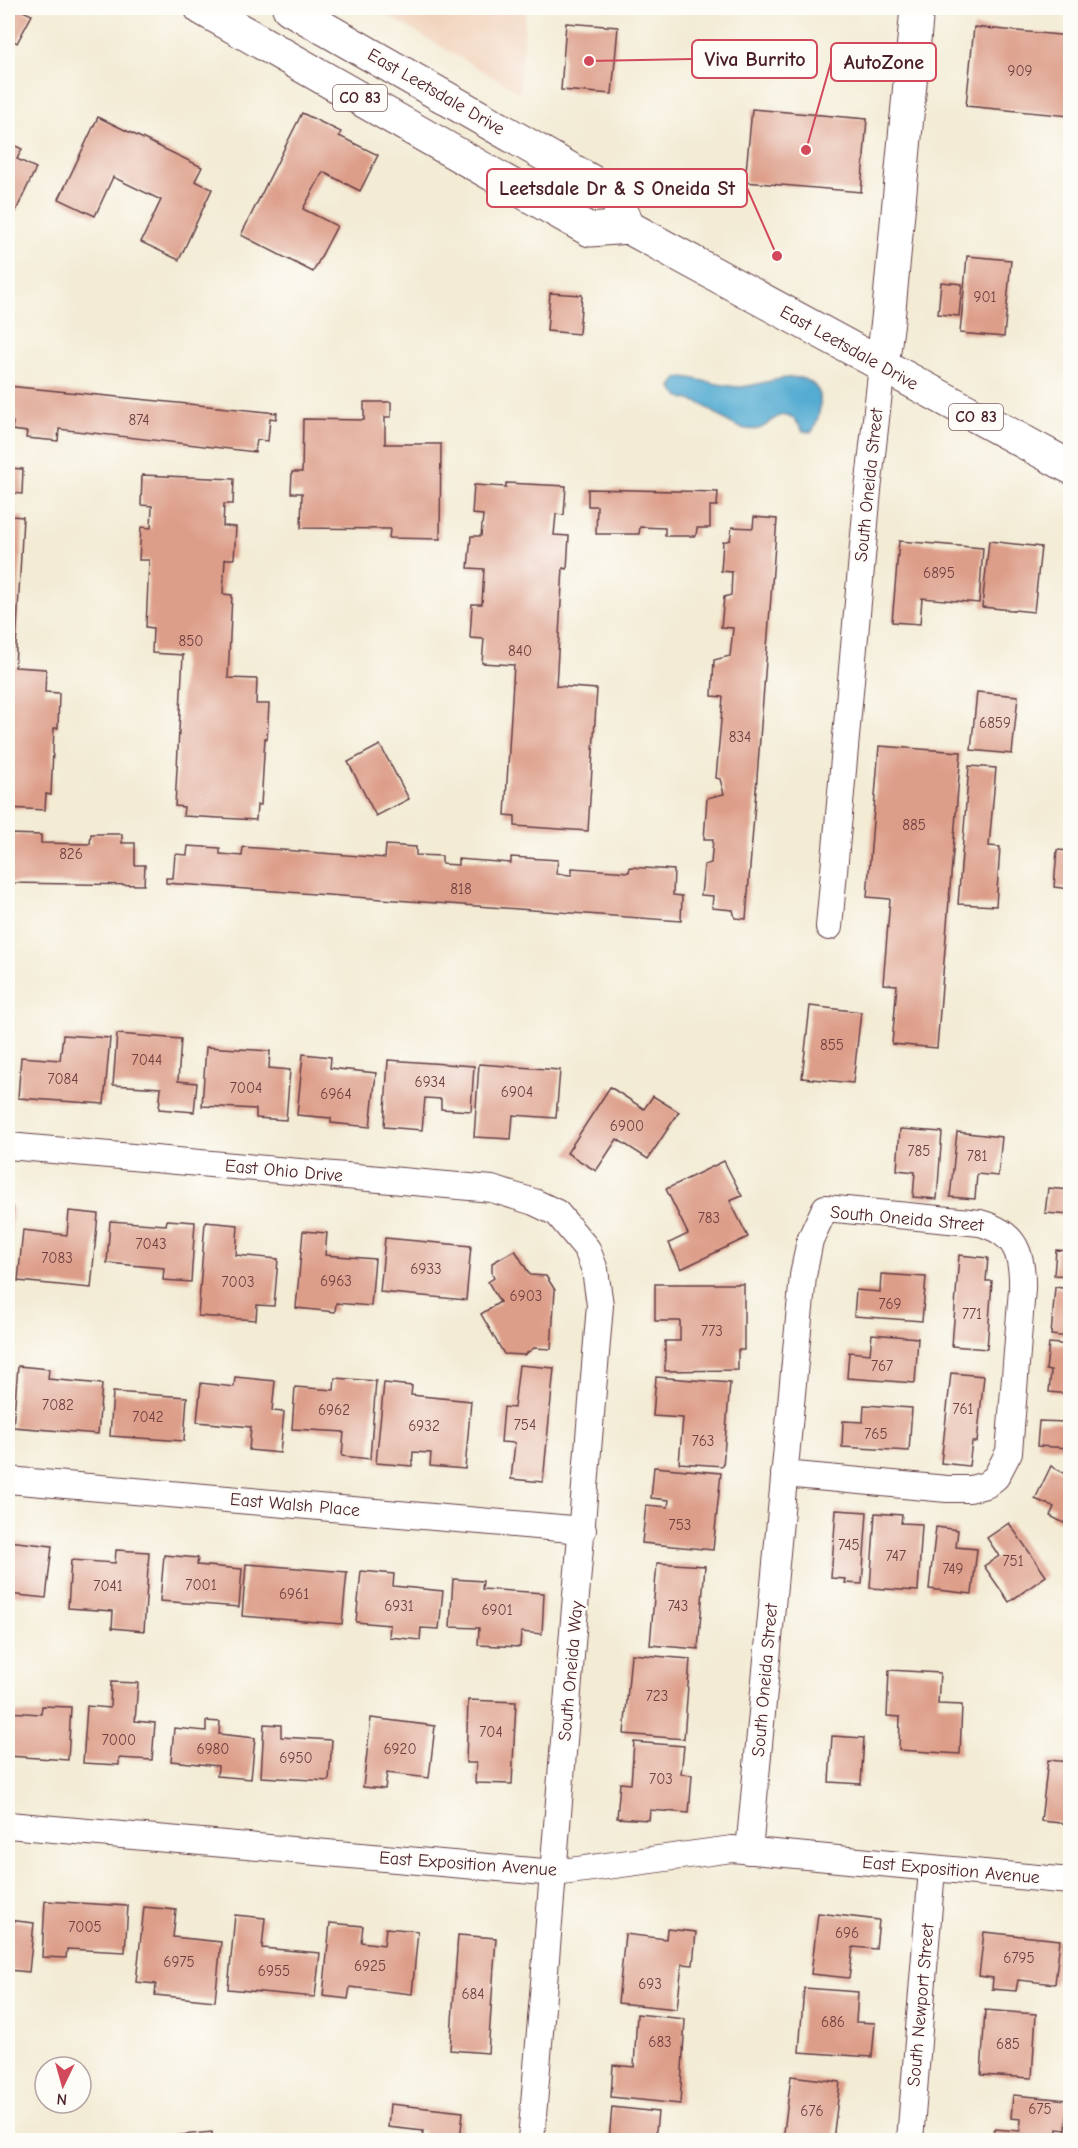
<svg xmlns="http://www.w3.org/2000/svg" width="1078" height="2148" font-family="'Comic Neue',sans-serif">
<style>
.built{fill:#f2d4be}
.water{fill:#55acd2;stroke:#50667e;stroke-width:1.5}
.building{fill:#dd9e89}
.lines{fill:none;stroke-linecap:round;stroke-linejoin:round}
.street-casing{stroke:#633e44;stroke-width:28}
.secondary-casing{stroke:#633e44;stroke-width:35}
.primary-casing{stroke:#633e44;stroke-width:35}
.street{stroke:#fff;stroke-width:26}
.secondary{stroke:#fff;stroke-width:33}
.primary{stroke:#fff;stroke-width:33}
.labels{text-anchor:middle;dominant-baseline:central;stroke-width:5;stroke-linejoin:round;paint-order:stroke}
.number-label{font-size:15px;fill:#6f3f42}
.shield{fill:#fdfcf7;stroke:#806168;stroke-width:1.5}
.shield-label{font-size:16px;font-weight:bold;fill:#4a1f2b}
.street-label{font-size:18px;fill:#4a1f2b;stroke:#fdfcf7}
.leader{fill:none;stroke:#d1495b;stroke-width:2}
.callout-dot{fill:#d1495b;stroke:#fdfcf7;stroke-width:2}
.callout{fill:#fdfcf7;stroke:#d1495b;stroke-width:2}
.callout-label{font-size:20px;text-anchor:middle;font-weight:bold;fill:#4a1f2b}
</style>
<rect width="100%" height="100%" fill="#fdfcf7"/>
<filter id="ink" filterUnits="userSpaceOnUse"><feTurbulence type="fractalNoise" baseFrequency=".0167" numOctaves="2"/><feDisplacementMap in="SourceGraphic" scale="12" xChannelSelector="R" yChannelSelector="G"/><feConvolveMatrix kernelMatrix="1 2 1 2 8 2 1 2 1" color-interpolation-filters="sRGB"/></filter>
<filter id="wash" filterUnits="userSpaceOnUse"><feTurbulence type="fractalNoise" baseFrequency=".008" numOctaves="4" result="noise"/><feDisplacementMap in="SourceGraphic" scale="24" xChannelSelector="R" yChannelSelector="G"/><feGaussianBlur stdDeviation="1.35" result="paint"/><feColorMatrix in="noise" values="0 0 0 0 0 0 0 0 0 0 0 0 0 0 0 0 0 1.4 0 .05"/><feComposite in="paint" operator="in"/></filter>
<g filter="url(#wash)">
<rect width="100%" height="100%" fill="#f3ebd4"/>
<polygon class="built" points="375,8 526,8 519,92"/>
<path class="water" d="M684,377c18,3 38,9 55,10 25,0 68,-26 81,8 1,13 -2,26 -8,37l-9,-1c-4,-6 -9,-15 -16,-16 -11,-2 -19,12 -29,14 -22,4 -39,-15 -55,-24 -11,-7 -27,-4 -31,-18l6,-9z"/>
<g id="blocks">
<g class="building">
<polygon points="8,8 16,8 32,15 17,43 14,41 8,53"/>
<polygon points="566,23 618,27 612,94 561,90"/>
<polygon points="974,27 1070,36 1070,116 966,106"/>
<polygon points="752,109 867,119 861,192 745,182"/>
<polygon points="302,113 341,132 339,136 378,155 360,191 323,172 303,209 337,226 313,272 241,235"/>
<polygon points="98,117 202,167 195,181 212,189 179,260 141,242 161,200 113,177 95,216 59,199"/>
<polygon points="8,142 22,149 17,159 36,168 8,228"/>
<polygon points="967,256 1011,260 1004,337 960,333"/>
<polygon points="941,282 962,284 959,316 938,314"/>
<polygon points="550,293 582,295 579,334 547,331"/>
<polygon points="8,386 277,413 276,419 270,418 268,441 257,440 255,452 59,429 58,441 26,438 27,432 12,430 13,422 8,421"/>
<polygon points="364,402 391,402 391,417 385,417 385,444 441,444 440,539 389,538 390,529 301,528 302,493 291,493 292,472 302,472 303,419 364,420"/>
<polygon points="8,468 23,469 22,494 13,493 12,516 23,517 15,667 46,669 45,692 59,693 58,728 54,728 51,795 46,794 45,810 8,808"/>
<polygon points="142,475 234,479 233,504 224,504 223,526 236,527 234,559 225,559 223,594 232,595 228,678 257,679 256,704 269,704 267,739 265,738 261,805 257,805 256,820 183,816 184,807 175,806 183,655 152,653 153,628 146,627 149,560 139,560 141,527 151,528 152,506 141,505"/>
<polygon points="506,483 566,486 564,515 556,514 554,535 569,536 567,569 563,568 556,686 597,689 588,831 515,826 515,816 505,815 514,665 482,663 484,639 470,638 472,604 482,604 484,569 468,568 471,536 481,536 483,515 472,514 474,485 506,487"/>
<polygon points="588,489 718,492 717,506 710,506 710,528 697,528 696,536 665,536 665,528 640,527 639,534 596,534 597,506 588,506"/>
<polygon points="754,517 777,519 746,919 735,918 733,910 712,908 713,896 701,895 704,865 711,863 713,839 704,839 707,798 724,794 720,779 716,778 723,697 712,696 714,660 730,656 733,628 721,627 724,597 731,595 732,572 721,571 723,542 730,540 732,527 753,528"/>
<polygon points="899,541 983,548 979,603 922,598 920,624 892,622"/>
<polygon points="989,541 1041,547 1034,612 982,607"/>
<polygon points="977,692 1018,696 1012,754 971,750"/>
<polygon points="380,745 409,799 376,816 348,762"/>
<polygon points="879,746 961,752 937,1048 892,1044 897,985 883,984 890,899 867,897"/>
<polygon points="969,766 996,768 989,846 1000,847 996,906 958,904"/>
<polygon points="9,834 41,835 41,843 90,844 91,834 122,834 122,843 135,843 135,865 145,865 144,885 8,883 8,842 9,842"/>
<polygon points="386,845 416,847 416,855 442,856 442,864 458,865 458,859 511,863 511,857 558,860 556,874 572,875 572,868 629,872 630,867 674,870 673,895 682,896 681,921 166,883 166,878 173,878 175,854 187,855 188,846 220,848 220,854 242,856 243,847 385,858"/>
<polygon points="1057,850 1070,851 1070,889 1054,887"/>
<polygon points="810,1006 861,1012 853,1083 802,1078"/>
<polygon points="8,1021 14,1022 9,1069 8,1069"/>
<polygon points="117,1034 181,1039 178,1081 197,1083 194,1112 159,1109 161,1088 113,1085"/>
<polygon points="63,1035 110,1038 104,1104 18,1098 21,1057 60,1060"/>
<polygon points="206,1047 270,1051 269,1068 290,1070 286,1120 256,1118 256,1109 202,1106"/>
<polygon points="303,1054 331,1057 330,1068 376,1073 370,1127 331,1123 331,1118 297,1115"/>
<polygon points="388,1060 474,1066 471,1111 441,1109 441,1099 425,1098 422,1130 384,1127"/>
<polygon points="479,1064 560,1070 556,1118 513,1115 511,1139 474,1137"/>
<polygon points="610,1087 644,1109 653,1096 679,1112 648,1159 617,1139 596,1171 567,1153"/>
<polygon points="900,1129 942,1132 937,1199 913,1197 915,1172 897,1170"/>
<polygon points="957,1132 1002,1137 998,1176 977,1174 975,1199 950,1197"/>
<polygon points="724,1161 742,1196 730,1201 748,1237 681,1269 669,1243 688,1234 666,1189"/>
<polygon points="1048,1188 1070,1190 1070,1215 1045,1213"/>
<polygon points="8,1207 13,1207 9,1260 8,1260"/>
<polygon points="69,1211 98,1214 91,1288 18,1281 23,1230 67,1235"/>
<polygon points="167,1220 195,1222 191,1282 163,1280 164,1268 107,1263 110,1221 166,1225"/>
<polygon points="205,1222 238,1225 236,1255 278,1259 274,1306 257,1305 256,1320 198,1316"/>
<polygon points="303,1231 327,1233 325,1255 375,1259 371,1306 336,1303 335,1312 296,1308"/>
<polygon points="385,1238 471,1246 466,1300 380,1292"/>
<polygon points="515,1250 530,1275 546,1276 555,1290 551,1349 534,1348 524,1355 504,1354 481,1314 500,1302 488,1282 494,1278 492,1274 492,1263"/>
<polygon points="1056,1250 1070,1251 1070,1276 1054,1275"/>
<polygon points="959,1255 988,1258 986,1281 992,1281 987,1349 952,1346"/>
<polygon points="881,1274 926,1277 922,1321 854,1316 856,1290 880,1292"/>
<polygon points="655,1284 744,1284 744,1350 738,1350 738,1370 665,1371 665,1341 680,1341 680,1321 655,1321"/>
<polygon points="1055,1287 1070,1289 1070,1337 1051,1335"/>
<polygon points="872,1334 918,1338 915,1383 847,1378 849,1352 870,1354"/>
<polygon points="1049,1343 1070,1345 1070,1394 1049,1392 1051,1371 1046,1370"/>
<polygon points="519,1365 554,1368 543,1482 511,1479 515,1443 501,1442 504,1407 514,1408"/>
<polygon points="18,1366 49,1369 48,1379 102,1384 98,1434 13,1427"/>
<polygon points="8,1368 11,1368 9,1400 8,1400"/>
<polygon points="951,1373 984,1376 977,1442 972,1442 969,1466 941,1463"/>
<polygon points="235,1377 275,1381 272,1411 284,1412 280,1453 249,1450 251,1427 197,1422 201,1383 234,1387"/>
<polygon points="656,1377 730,1383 723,1466 679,1463 683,1418 653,1416"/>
<polygon points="335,1378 376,1381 370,1459 342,1456 344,1432 292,1429 295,1387 334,1390"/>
<polygon points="384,1383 412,1386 411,1395 471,1401 465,1469 430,1466 431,1453 413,1452 412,1466 376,1463"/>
<polygon points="113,1392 187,1397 184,1441 110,1436"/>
<polygon points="864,1405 912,1408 909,1451 842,1447 843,1421 863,1422"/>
<polygon points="1067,1405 1070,1405 1070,1448 1037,1446 1039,1421 1066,1422"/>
<polygon points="1051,1466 1070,1476 1070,1526 1050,1516 1054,1507 1035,1499"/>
<polygon points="654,1467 721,1473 713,1550 642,1543 646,1505 668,1507 669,1500 651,1498"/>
<polygon points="836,1510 867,1512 862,1584 845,1583 846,1579 831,1578"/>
<polygon points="875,1513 902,1515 901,1523 922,1524 918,1591 870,1588"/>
<polygon points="1009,1523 1046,1576 1009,1602 984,1566 999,1556 987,1538"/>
<polygon points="936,1527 958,1530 956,1547 977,1549 972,1594 929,1589"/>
<polygon points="8,1541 52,1546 46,1598 8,1594"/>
<polygon points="116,1550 149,1552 144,1631 112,1628 113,1611 68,1608 71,1560 115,1563"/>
<polygon points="164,1555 198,1558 197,1565 242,1569 239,1607 160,1601"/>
<polygon points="657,1563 705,1566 698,1649 650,1645"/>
<polygon points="246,1564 347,1572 342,1624 242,1616"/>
<polygon points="361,1571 394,1574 393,1586 443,1591 439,1629 421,1628 420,1640 389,1637 390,1625 356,1622"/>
<polygon points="453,1579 483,1581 482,1589 544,1593 542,1634 521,1632 520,1647 478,1645 479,1628 450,1627"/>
<polygon points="631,1654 690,1659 684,1739 624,1734"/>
<polygon points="889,1670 940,1673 938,1704 962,1705 960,1754 899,1750 900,1717 887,1716"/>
<polygon points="111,1682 138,1683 135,1721 155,1723 152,1760 119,1758 119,1765 83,1763 87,1706 110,1708"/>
<polygon points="468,1700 516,1702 512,1784 475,1783 476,1763 466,1763"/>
<polygon points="42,1706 71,1707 68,1760 8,1756 8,1712 41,1714"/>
<polygon points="371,1718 435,1726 429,1778 387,1773 385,1789 363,1787"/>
<polygon points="206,1721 220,1722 219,1734 255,1738 251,1779 217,1776 218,1766 171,1761 174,1728 206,1731"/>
<polygon points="264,1724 281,1725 281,1737 332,1740 329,1781 261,1777"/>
<polygon points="832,1736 864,1738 861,1784 829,1782"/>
<polygon points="634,1742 684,1746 681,1774 692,1775 689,1813 650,1810 649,1820 617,1818 620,1783 631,1784"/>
<polygon points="1048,1760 1070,1762 1070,1824 1041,1821"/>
<polygon points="45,1901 128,1906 125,1952 67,1949 66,1958 42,1957"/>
<polygon points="144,1907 176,1910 173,1937 221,1942 215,2001 155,1995 156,1984 136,1982"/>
<polygon points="818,1913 879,1920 876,1949 853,1947 849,1978 811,1974"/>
<polygon points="235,1915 265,1918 262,1948 320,1953 315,1997 228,1989"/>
<polygon points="8,1920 34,1923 29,1972 8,1970"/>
<polygon points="330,1923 363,1926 361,1942 384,1945 386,1928 418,1931 412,1994 350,1987 348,1999 323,1996"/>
<polygon points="667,1929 696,1932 693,1965 682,1964 677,2009 618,2003 625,1934 666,1939"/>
<polygon points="984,1932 1060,1940 1055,1984 1018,1980 1016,1991 992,1989 993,1978 979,1976"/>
<polygon points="458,1935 496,1938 488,2053 450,2050"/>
<polygon points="804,1988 858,1992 856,2022 875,2023 872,2057 799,2052"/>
<polygon points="985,2010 1036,2014 1032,2078 981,2075"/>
<polygon points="637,2014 685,2019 680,2104 611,2097 613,2065 634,2067"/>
<polygon points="791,2076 840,2082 833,2140 783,2140"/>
<polygon points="1013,2095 1068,2100 1066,2130 1057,2129 1056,2140 993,2140 994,2129 1020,2131 1021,2119 1011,2118"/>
<polygon points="390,2104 463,2112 460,2140 422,2140 423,2131 388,2127"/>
<polygon points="612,2107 658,2112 655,2140 609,2140"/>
<polygon points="212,2132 213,2140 140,2140 140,2139"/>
</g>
</g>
</g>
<g filter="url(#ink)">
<use href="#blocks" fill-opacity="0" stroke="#633e44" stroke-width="1.5"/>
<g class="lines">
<defs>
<g id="street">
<polyline points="829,927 868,490 882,366"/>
<polyline points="8,1146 492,1189 534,1202 557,1213 587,1249 595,1270 600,1305 531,2140"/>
<polyline points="8,1480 583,1530"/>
<polyline points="8,1825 555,1873 732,1849 1070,1881"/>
<path d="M749,1851l54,-575 7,-36 15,-32 155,15c36,10 43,31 42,66l-13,163 -13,25 -10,8 -16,4h-23l-163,-15"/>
<polyline points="910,2140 932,1869"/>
</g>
<polyline id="secondary" points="882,366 888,320 917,8"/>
<g id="primary">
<polyline points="201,8 590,230 628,227 1070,467"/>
<polyline points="289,8 615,195 628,227"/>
</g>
</defs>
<use href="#street" class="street-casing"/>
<use href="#secondary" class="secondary-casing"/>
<use href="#primary" class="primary-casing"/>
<use href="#street" class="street"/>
<use href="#secondary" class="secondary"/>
<use href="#primary" class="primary"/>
</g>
</g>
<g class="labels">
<g class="number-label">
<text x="1020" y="71">909</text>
<text x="985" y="297">901</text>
<text x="139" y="420">874</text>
<text x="939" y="573">6895</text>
<text x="191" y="641">850</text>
<text x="520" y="651">840</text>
<text x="995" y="723">6859</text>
<text x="740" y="737">834</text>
<text x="914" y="825">885</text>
<text x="71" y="854">826</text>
<text x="461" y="889">818</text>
<text x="832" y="1045">855</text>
<text x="147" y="1060">7044</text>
<text x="63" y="1079">7084</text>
<text x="430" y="1082">6934</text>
<text x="246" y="1088">7004</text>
<text x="517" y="1092">6904</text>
<text x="336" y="1094">6964</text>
<text x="627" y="1126">6900</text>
<text x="919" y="1151">785</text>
<text x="977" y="1156">781</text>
<text x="709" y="1218">783</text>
<text x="151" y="1244">7043</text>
<text x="57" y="1258">7083</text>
<text x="426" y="1269">6933</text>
<text x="336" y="1281">6963</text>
<text x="238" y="1282">7003</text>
<text x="526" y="1296">6903</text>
<text x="890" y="1304">769</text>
<text x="972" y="1314">771</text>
<text x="712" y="1331">773</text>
<text x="882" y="1366">767</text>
<text x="58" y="1405">7082</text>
<text x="963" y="1409">761</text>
<text x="334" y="1410">6962</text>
<text x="148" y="1417">7042</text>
<text x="525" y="1425">754</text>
<text x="424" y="1426">6932</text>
<text x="876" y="1434">765</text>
<text x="703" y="1441">763</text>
<text x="680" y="1525">753</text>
<text x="849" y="1545">745</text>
<text x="896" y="1556">747</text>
<text x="1013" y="1561">751</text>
<text x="953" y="1569">749</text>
<text x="201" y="1585">7001</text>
<text x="108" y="1586">7041</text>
<text x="294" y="1594">6961</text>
<text x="399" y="1606">6931</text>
<text x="678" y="1606">743</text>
<text x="497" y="1610">6901</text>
<text x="657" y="1696">723</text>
<text x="491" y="1732">704</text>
<text x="119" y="1740">7000</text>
<text x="213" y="1749">6980</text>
<text x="400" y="1749">6920</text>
<text x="296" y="1758">6950</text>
<text x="661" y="1779">703</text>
<text x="85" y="1927">7005</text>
<text x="847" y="1933">696</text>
<text x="1019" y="1958">6795</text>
<text x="179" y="1962">6975</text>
<text x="370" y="1966">6925</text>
<text x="274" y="1971">6955</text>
<text x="650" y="1984">693</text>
<text x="473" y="1994">684</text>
<text x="833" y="2022">686</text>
<text x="660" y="2042">683</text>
<text x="1008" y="2044">685</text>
<text x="1040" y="2109">675</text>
<text x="812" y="2111">676</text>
</g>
<g class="shield">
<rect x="333" y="85" width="54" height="26" rx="4.5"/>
<rect x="949" y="404" width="54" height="26" rx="4.5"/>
</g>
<g class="shield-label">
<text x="360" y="98">CO 83</text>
<text x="976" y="417">CO 83</text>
</g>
<g class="street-label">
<text transform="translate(436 92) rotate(30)">East Leetsdale Drive</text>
<text transform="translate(849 348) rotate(29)">East Leetsdale Drive</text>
<text transform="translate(869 485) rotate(-84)">South Oneida Street</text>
<text transform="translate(284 1171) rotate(5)">East Ohio Drive</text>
<text transform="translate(907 1219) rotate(5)">South Oneida Street</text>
<text transform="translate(295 1505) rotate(5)">East Walsh Place</text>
<text transform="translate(571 1671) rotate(-85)">South Oneida Way</text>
<text transform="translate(765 1680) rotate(-85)">South Oneida Street</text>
<text transform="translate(468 1864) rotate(4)">East Exposition Avenue</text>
<text transform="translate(951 1870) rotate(5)">East Exposition Avenue</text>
<text transform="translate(921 2005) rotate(-85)">South Newport Street</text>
</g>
</g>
<path class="leader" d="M589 61L692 59M806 150L831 62M777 256L747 188"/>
<g class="callout-dot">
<circle cx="589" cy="61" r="6"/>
<circle cx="806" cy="150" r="6"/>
<circle cx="777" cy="256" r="6"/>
</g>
<g class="callout">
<rect x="692" y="40" width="125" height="38" rx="6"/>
<rect x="831" y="43" width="105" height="38" rx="6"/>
<rect x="487" y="169" width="260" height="38" rx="6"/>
</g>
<g class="callout-label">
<text x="755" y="66">Viva Burrito</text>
<text x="884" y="69">AutoZone</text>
<text x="617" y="195">Leetsdale Dr &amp; S Oneida St</text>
</g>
<rect width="1078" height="2148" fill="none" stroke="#fdfcf7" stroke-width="30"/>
<g transform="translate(63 2085) rotate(185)"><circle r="28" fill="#fdfcf7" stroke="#b5a4a5" stroke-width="1.5"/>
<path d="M0-4.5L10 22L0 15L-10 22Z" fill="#d1495b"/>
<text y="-9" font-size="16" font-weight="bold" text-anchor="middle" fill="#4a1f2b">N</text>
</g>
</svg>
